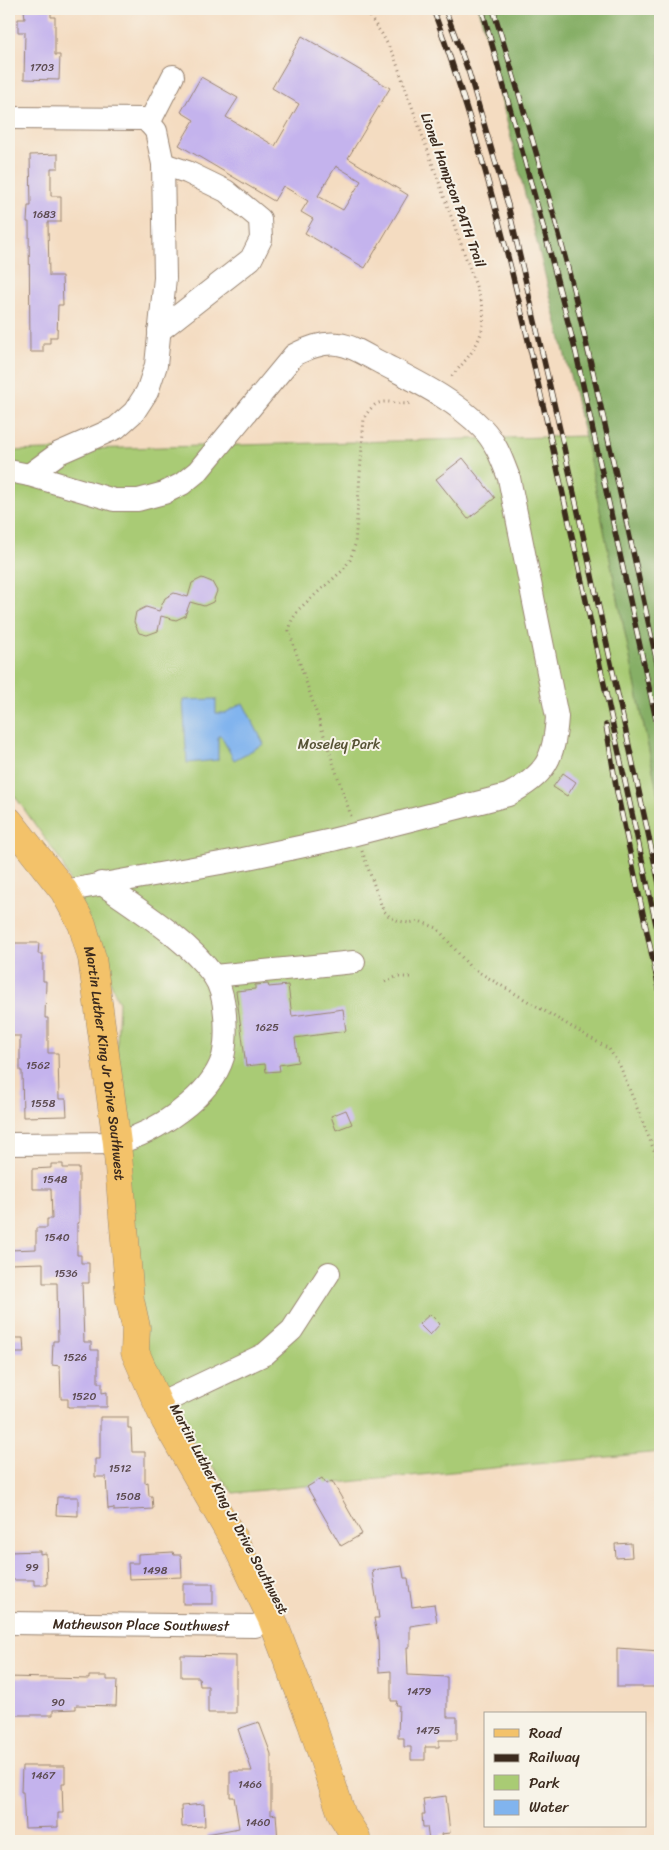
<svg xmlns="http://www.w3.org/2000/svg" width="669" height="1850" font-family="Sriracha,sans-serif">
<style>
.green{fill:#a9cb74;stroke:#727a49}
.forest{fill:#86af66;stroke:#606c42}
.water{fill:#81b4ee;stroke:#5e6f86}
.building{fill:#c4b3ed;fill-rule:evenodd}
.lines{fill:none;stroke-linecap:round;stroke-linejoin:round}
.minor-casing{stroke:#988370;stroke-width:24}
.major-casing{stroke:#988370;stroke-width:29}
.path{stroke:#988370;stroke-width:3;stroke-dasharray:1 4;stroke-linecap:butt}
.minor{stroke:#fff;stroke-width:22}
.major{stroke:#f3c26a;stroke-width:28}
.rail-casing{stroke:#3b2a1e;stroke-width:5.5}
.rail{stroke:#f7f3e8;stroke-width:4;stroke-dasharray:11;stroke-linecap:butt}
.labels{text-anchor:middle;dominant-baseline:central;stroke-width:4;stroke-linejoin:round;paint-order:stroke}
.number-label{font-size:11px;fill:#5d4c52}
.street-label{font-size:14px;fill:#3b2a1e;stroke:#f7f3e8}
.park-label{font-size:14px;fill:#565234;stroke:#f7f3e8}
</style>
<rect width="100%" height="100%" fill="#f7f3e8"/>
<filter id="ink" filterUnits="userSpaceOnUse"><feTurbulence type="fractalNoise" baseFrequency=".02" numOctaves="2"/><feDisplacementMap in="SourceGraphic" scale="10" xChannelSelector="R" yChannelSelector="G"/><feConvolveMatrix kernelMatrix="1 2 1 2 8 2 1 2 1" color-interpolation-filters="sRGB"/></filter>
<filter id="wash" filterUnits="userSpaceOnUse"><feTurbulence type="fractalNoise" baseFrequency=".0096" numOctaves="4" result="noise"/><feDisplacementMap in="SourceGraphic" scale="20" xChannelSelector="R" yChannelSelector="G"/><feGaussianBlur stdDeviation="1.12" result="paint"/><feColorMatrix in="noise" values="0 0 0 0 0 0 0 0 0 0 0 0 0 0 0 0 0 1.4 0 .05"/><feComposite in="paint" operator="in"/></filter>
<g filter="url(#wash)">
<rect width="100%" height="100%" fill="#f4dcc1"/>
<polygon class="green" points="585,436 660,805 660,1452 233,1493 132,1362 115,1086 119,1003 61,861 9,788 9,451"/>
<polygon class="forest" points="479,9 660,9 660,805 585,436"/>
<polygon class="water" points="216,699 216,713 225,713 243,703 264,744 234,760 221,736 218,736 218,760 187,763 183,700"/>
<g id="blocks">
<g class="building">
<polygon points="24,9 51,9 51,17 55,17 55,55 60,55 59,80 24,79 25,32 18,32 18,19 25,19"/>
<path d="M302,36l88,52 -42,70 60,37 -43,73 -60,-35 8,-14 -12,-7 7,-11 -25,-15 -9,15 -95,-56 15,-25 -13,-8 20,-35 37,21 -12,19 49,29 24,-42 -27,-16zM336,166l25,15 -18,29 -25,-14z"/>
<polygon points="58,154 58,168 51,168 51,196 61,196 61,222 48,222 49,276 62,276 63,305 58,305 57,337 50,337 50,343 43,343 43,352 30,352 29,222 27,222 28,206 31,206 30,155"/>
<polygon points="463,458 495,498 468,519 436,479"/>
<polygon points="202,578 212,582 217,591 213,602 204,606 190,602 185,616 176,620 161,616 158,631 147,635 139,633 134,622 136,612 146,607 159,611 165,598 174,593 188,597 192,583"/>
<polygon points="563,773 576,782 567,796 553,787"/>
<polygon points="9,943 39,943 38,954 43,954 43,981 46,981 45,1018 48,1018 48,1053 58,1053 59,1099 66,1099 67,1116 23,1117 22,1071 20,1071 20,1036 10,1036"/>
<polygon points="268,984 269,987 288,985 292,1016 343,1009 346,1031 295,1038 298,1062 279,1065 280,1071 266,1072 265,1064 246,1066 236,991 255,989 255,985"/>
<polygon points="346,1110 352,1124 336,1130 331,1116"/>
<polygon points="51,1164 63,1164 63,1168 79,1168 79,1223 77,1223 77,1255 81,1255 81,1263 89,1263 89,1283 82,1283 84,1342 91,1342 91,1350 98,1350 98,1383 102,1383 102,1393 107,1392 107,1407 68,1407 68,1399 61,1399 60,1366 52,1365 53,1341 58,1341 57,1283 43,1283 43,1263 9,1264 9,1250 36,1249 36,1228 47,1228 47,1219 52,1219 51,1189 32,1189 32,1169 51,1168"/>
<polygon points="430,1314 440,1324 430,1335 419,1324"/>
<polygon points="9,1338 23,1338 24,1353 9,1353"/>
<polygon points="100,1417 128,1417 128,1428 131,1428 132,1452 145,1452 145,1483 148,1482 149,1496 152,1496 153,1509 114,1511 114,1508 108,1509 106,1477 95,1477 95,1459 100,1459"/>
<polygon points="322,1478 326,1484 332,1481 362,1534 341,1546 307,1487"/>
<polygon points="57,1497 78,1497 78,1516 56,1515"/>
<polygon points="631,1543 632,1557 616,1558 615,1544"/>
<polygon points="40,1551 40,1554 46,1553 47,1585 34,1585 34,1580 9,1580 9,1552"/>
<polygon points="173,1552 174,1555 181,1555 182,1577 129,1579 128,1563 138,1563 138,1554"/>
<polygon points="402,1566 404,1578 408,1578 412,1607 434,1604 437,1622 410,1626 410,1647 407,1647 408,1675 447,1677 447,1717 457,1717 457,1740 439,1740 439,1747 425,1747 425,1760 411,1760 411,1747 404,1747 404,1738 398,1738 399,1705 396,1705 397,1701 391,1701 391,1671 379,1672 378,1641 374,1618 379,1618 372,1570"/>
<rect x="183" y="1584" width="30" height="20"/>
<polygon points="617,1648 660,1651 660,1687 617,1687"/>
<polygon points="181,1655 236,1656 236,1713 208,1713 208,1686 200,1686 199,1677 181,1677"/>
<polygon points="89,1676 107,1676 107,1680 117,1680 116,1706 76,1705 76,1709 53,1710 53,1715 9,1715 9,1677 89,1679"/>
<polygon points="259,1722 271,1754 271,1815 276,1814 278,1841 208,1841 207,1834 239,1828 234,1797 230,1797 230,1771 252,1771 238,1729"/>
<polygon points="22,1766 65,1766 65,1783 62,1783 63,1813 58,1813 58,1827 25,1828 23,1792 21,1792"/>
<polygon points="446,1796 450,1833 441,1834 442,1841 429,1841 427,1827 423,1827 422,1814 425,1814 423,1799"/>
<polygon points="204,1804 205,1826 182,1827 181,1806"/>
</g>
</g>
</g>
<g filter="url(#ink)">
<use href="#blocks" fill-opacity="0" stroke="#988370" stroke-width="1"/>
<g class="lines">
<defs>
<g id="minor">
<polyline points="9,118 146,119 156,131 163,164 165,278 156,365 147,392 134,412 116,428 59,453 29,475"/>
<polyline points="149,123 173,76"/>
<polyline points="159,331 251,259 261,239 260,219 226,191 187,172 163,164"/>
<path d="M9,471l20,4 85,25h24l26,-7 18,-9 16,-13 96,-116c14,-7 28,-13 44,-11 16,2 31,13 45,20 34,18 72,36 99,64 14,14 20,32 27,50l48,239c-3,43 -11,57 -49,78l-176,45 -89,19 -179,32"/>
<polyline points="214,976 354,962"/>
<path d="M9,1144l108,-1c38,-10 94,-46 106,-86 3,-13 3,-29 2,-42 -1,-13 -4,-29 -12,-40 -26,-36 -76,-66 -112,-92"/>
<polyline points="172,1398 265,1354 292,1330 329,1273"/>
<path id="s1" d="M9,1623l246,3 17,-7"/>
</g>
<g id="major">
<path id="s2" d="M9,821l55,70 18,33 10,34 25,185 13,157 6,27 -1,25 30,68 70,122 37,77 40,105 30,91 14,22"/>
</g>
</defs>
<use href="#minor" class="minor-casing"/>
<use href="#major" class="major-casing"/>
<g class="path">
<path d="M364,9l18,25 12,22 88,247c7,33 -12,53 -33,76"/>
<path d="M351,816l-62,-185 3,-11 7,-11 43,-38 8,-11 5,-15 9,-127c16,-27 26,-11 49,-15"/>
<polyline points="362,851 383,910 390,917 399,921 409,923 419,921 437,928 470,967 609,1049 620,1066 660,1165"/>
<polyline points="385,982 396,977 410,977"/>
</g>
<use href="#minor" class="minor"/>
<use href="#major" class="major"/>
<defs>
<g id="rail">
<path d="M433,9c57,154 92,315 128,476 33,153 66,305 99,458"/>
<polyline points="445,9 469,73 508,205 561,434 660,888"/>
<polyline points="482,9 543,226 576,353 660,738"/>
<path d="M493,9c29,93 57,188 81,283 31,127 58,256 86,384"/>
<polyline points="606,725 617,792 660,993"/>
</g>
</defs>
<use href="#rail" class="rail-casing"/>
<use href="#rail" class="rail"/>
</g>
</g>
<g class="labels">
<g class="number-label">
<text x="42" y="67">1703</text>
<text x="44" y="214">1683</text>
<text x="267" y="1027">1625</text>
<text x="38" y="1065">1562</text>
<text x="43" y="1103">1558</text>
<text x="55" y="1179">1548</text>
<text x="57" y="1237">1540</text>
<text x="66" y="1273">1536</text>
<text x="75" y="1357">1526</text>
<text x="84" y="1396">1520</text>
<text x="120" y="1468">1512</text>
<text x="128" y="1496">1508</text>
<text x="32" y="1567">99</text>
<text x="155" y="1570">1498</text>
<text x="419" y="1691">1479</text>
<text x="58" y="1702">90</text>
<text x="428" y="1730">1475</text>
<text x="43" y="1775">1467</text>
<text x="250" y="1784">1466</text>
<text x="258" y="1822">1460</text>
</g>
<g class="street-label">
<text transform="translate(453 190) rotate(70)">Lionel Hampton PATH Trail</text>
<text stroke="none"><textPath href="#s2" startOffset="268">Martin Luther King Jr Drive Southwest</textPath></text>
<text transform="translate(229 1509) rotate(62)">Martin Luther King Jr Drive Southwest</text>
<text stroke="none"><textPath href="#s1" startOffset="132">Mathewson Place Southwest</textPath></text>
</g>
<g class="park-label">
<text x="339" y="744">Moseley Park</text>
</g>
</g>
<rect width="669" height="1850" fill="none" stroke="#f7f3e8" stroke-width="30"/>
<rect x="484" y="1712" width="162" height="115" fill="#f7f3e8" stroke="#aca397"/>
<rect x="494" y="1729" width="25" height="8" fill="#f3c26a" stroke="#aca397"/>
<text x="529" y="1738" font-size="15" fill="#3b2a1e">Road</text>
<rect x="494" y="1754" width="25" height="8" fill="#3b2a1e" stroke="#aca397"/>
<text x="529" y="1762" font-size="15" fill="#3b2a1e">Railway</text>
<rect x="494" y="1775" width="25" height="15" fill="#a9cb74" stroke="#aca397"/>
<text x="529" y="1788" font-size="15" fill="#3b2a1e">Park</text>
<rect x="494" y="1800" width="25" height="15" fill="#81b4ee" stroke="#aca397"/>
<text x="529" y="1812" font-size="15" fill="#3b2a1e">Water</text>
</svg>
